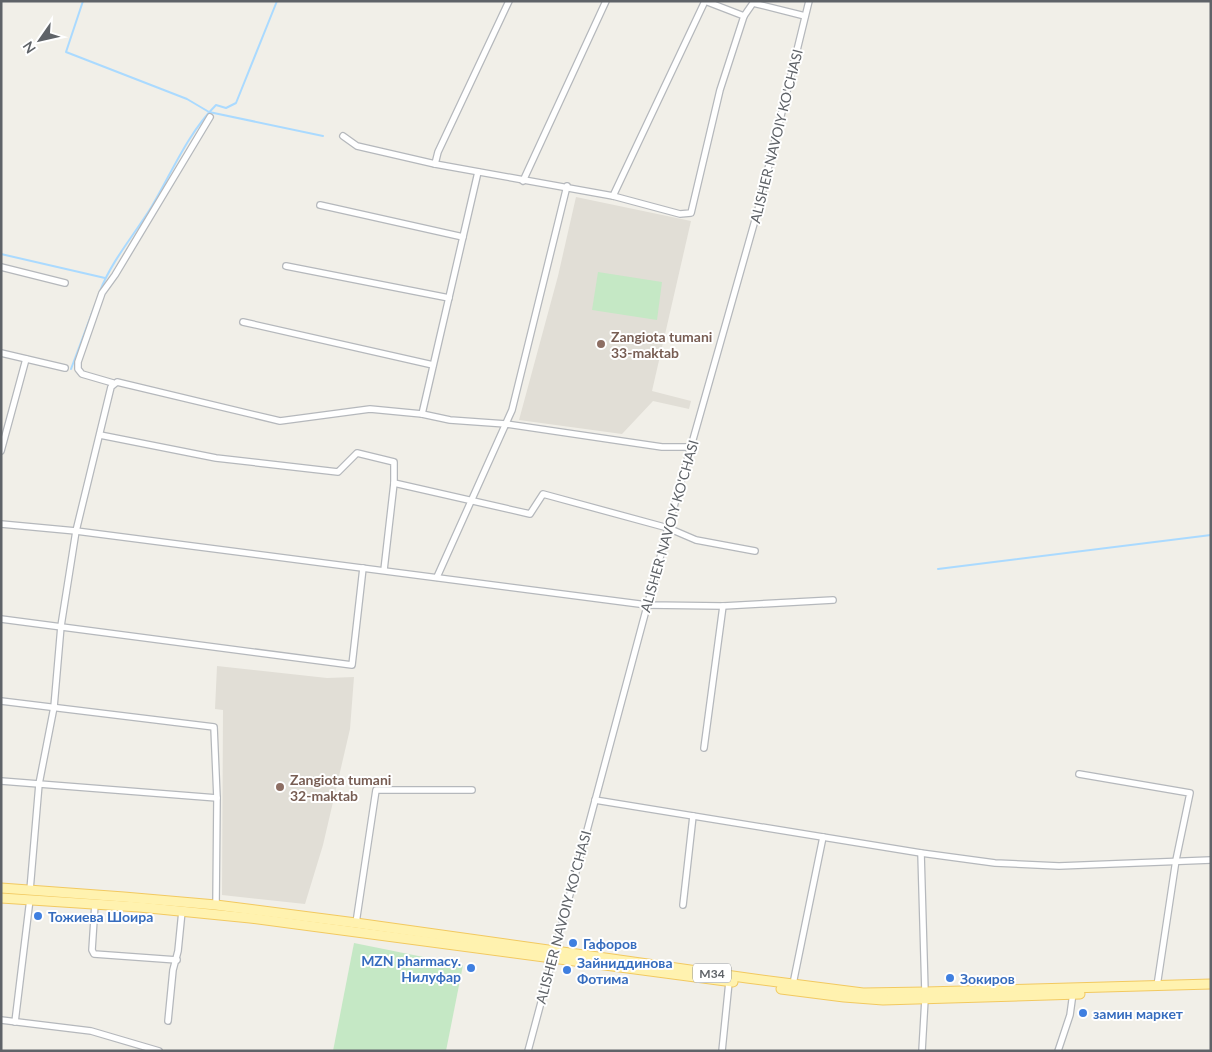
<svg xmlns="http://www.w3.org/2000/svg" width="1212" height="1052" font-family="Lato,sans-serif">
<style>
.education{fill:#e1ded6}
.green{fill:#c5e8c5}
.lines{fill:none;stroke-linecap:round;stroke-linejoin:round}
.stream{stroke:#aadaff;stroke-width:2}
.street-casing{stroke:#b5b8bc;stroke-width:8}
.primary-casing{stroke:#f2c960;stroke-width:11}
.street{stroke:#fff;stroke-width:5.5}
.primary{stroke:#fff2af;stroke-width:9}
.education-dot{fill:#8d6e63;stroke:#fff;stroke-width:2}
.shop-dot{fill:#3f7fe0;stroke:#fff;stroke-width:2}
.labels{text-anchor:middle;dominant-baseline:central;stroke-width:4;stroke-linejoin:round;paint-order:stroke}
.shield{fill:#fff;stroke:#8f9295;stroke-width:1}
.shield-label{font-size:12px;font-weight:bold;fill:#5f6368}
.street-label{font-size:14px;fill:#5f6368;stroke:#fff}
.education-label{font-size:14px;font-weight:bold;fill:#785e54;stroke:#fff;text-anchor:start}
.shop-label{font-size:14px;font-weight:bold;fill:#366cbe;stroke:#fff;text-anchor:start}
</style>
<rect width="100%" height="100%" fill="#f1efe8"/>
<g class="education">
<polygon points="576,197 691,221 652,391 691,401 689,409 653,401 622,434 519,420 558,276"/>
<polygon points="217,666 327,678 354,677 350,729 323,845 305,904 222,895 223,710 215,709"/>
</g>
<g class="green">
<polygon points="598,272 662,282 657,320 592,310"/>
<polygon points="354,943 463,965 446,1051 333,1051"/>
</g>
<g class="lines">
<g class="stream">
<polyline points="83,1 66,52 187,99 209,112 323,136"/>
<polyline points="1,254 105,278"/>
<path d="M100,291c12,-31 35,-57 52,-85 20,-34 36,-73 64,-101l10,3 10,-5 41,-102"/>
<polyline points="71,369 95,305"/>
<polyline points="938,569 1211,535"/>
</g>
<defs>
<g id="street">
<polyline points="705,1 744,16"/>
<polyline points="343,136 357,146 435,164 613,196 680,214 691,213 720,90 744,16 753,3 805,16"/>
<polyline points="435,164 438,152 509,1"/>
<polyline points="523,181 606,1"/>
<polyline points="613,196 705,1"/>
<polyline points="320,205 463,237"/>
<polyline points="286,266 449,298"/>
<polyline points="1,267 65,283"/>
<polyline points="243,322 433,365"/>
<polyline points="1,353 65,368"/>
<polyline points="113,383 82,374 78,369 78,362 102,293 115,275 210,117"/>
<polyline points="422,414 478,172"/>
<polyline points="100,435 216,458 338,472 357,453 394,462 394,483 530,514 543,494 668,528 696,540 755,551"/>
<polyline points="1,451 26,359"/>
<polyline points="1,524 76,531 647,605 723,606 833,600"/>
<polyline points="384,570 394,483"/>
<polyline points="437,577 512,410 567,186"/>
<polyline points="1,619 352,665 363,568"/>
<polyline points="1,701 214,727 217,798 216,905"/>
<polyline points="704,748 723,606"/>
<polyline points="1079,774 1190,793 1176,860 1157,986"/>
<polyline points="1,781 217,798"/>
<polyline points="595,800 921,853 995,863 1059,866 1211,860"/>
<polyline points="921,853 925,992"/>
<polyline points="30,890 39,784 54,707 61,626 76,531 111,387 117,382 280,421 370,409 422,414 450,420 506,424 662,447 691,447"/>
<polyline points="95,904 92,950 94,954 177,960"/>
<polyline points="683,905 693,816"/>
<polyline points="356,923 376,790 472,790"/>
<polyline points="793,984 823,837"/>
<polyline points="1,1020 91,1031 159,1051"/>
<polyline points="168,1021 173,970 178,951 182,911"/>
<polyline points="15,1022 30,899"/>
<polyline points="528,1051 668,528 759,206 809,1"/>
<polyline points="722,1051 729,982"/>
<polyline points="922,1051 925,999"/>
<polyline points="1058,1051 1070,1015 1073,993"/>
</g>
<g id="primary">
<polyline points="1,888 124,897 216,905 356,923 747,978 863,993 925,992 1211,984"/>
<polyline points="1,898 139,907 250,918 733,982"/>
<polyline points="781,989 844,997 883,1000 1080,994"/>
</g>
</defs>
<use href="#street" class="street-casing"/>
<use href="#primary" class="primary-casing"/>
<use href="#street" class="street"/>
<use href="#primary" class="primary"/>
</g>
<g class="education-dot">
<circle cx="601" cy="344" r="5"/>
<circle cx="280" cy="787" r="5"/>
</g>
<g class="shop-dot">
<circle cx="38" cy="916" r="5"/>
<circle cx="573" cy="943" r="5"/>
<circle cx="471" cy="968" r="5"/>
<circle cx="567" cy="970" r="5"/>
<circle cx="950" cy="978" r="5"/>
<circle cx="1083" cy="1013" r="5"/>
</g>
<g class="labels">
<rect class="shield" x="693" y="963.5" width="38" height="19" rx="4"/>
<g class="shield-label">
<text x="712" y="973">M34</text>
</g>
<g class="street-label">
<text transform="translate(776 136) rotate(-76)">ALISHER NAVOIY KO'CHASI</text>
<text transform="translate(669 526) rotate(-74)">ALISHER NAVOIY KO'CHASI</text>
<text transform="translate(563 917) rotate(-75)">ALISHER NAVOIY KO'CHASI</text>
</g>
<g class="education-label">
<text x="611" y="336">Zangiota tumani<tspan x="611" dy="16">33-maktab</tspan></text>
<text x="290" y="779">Zangiota tumani<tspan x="290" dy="16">32-maktab</tspan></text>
</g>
<g class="shop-label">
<text x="48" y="916">Тожиева Шоира</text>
<text x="583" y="943">Гафоров</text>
<text x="461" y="960" text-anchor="end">MZN pharmacy.<tspan x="461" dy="16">Нилуфар</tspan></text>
<text x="577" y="962">Зайниддинова<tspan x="577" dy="16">Фотима</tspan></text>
<text x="960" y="978">Зокиров</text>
<text x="1093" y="1013">замин маркет</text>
</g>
</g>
<rect width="1212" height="1052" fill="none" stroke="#5f6368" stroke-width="5"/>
<g transform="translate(40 40) rotate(236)" stroke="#ffffff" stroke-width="4" paint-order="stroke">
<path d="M0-4L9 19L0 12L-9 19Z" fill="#5f6368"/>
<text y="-8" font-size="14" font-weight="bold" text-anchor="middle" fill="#5f6368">N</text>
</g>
</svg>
